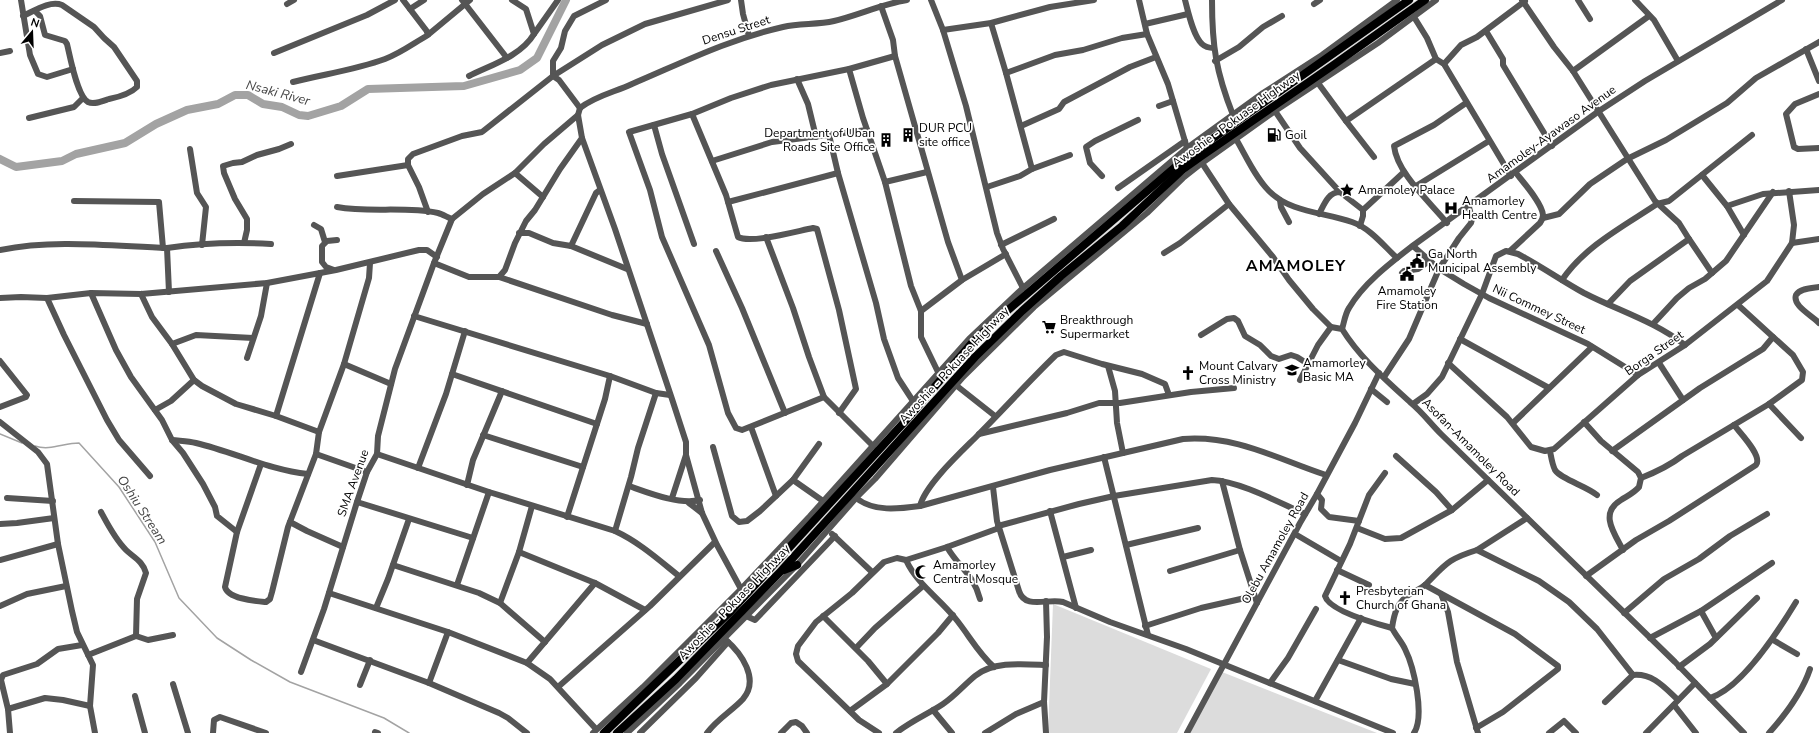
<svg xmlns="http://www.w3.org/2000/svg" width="1819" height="733" font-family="'Nunito Sans',sans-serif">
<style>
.green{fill:#dcdcdc}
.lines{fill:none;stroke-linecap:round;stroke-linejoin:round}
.stream{stroke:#a3a3a3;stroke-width:1.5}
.river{stroke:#a3a3a3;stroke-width:8}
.major-casing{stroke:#dbdbdb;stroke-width:10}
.minor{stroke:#555;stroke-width:6}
.major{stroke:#000;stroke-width:8}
.labels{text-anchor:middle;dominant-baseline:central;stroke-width:3.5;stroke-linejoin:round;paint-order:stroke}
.street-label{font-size:12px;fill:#000;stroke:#fff}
.poi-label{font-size:12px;fill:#000;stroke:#fff;text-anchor:start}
.water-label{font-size:13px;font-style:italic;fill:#444;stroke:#fff}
.district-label{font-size:16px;font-weight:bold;letter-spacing:1px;fill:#000;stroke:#fff}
</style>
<rect width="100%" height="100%" fill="#fff"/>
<g class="green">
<polygon points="1053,604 1211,669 1177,733 1048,733"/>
<polygon points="1222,672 1377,733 1190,733"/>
</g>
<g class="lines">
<g class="stream">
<polyline points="0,434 22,443"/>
<path d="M35,446c15,5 29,-3 44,-3l40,44 36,55 24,56 38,40 34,22 39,22 94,36 25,15"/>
</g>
<polyline class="river" points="0,159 16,167 62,161 76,154 125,143 156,124 187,110 218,104 235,95 248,95 263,104 282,107 299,115 308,116 341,106 368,89 464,86 520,70 537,58 566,0"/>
<defs>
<g id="major">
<polyline points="784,570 797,565"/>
<polyline points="604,733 731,611 909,417 971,344 1000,317 1188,156 1409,0"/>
<polyline points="617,733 676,679 781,571 975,357 1022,311 1061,276 1122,226 1182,170 1200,157 1332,66 1425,0"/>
</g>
</defs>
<use href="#major" class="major-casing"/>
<g class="minor">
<polyline points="21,0 30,55 38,74 47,77 73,69"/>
<polyline points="403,0 429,34 470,0"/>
<polyline points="462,0 507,58"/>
<polyline points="741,0 743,14 749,36"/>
<polyline points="931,0 943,30 966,106 997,233 1003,249 1023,288"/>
<polyline points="1139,0 1147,34 1168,84 1187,148"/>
<path d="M1185,0c3,11 8,36 17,44 3,3 8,4 12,4"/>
<path d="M1212,0c0,46 4,72 21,115"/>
<polyline points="1522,0 1554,47 1573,71 1655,201 1679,223 1689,239 1630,281 1608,304"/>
<polyline points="1578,0 1590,19"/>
<polyline points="1635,0 1654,20 1678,61"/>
<polyline points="287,4 294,0"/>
<polyline points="1314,4 1320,0"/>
<polyline points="881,6 893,40 895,56 948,242 962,280"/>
<polyline points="410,9 424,0"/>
<path d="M23,16c11,-5 27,-16 39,-11l32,22 10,11 10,9 23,34v6c-7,7 -18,10 -28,12 -6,2 -15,6 -21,3 -11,-6 -18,-46 -21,-58l-2,-3 -20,-6 -5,-19 -5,-5"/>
<polyline points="1414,17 1427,38 1436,59 1444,64 1511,176"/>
<polyline points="991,23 1006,73 1032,169"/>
<polyline points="1145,24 1188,14"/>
<polyline points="943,30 991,23 1050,7 1094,0"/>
<polyline points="1486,31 1503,59 1503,65 1552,146"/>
<polyline points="534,34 558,0"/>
<polyline points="1806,49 1819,81"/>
<polyline points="0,53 10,51"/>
<polyline points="274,53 367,15 395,0"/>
<polyline points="1215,61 1239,47 1263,27 1282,16"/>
<polyline points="1444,64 1461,45 1477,37 1525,1"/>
<polyline points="849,69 863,118 885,182 911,286 921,311 921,337 938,372"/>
<polyline points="1573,71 1649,16"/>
<polyline points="1006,73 1055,55 1083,50 1122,38 1147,34"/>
<path d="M469,76c22,-11 52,-20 65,-42l-8,-25 -14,-9"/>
<polyline points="553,76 602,45 645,24 728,0"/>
<polyline points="553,76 553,61 561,48 565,31 574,16 606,0"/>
<polyline points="797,79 808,104 816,137"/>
<path d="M293,82c31,-8 62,-12 92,-23 16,-6 29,-16 43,-24l-1,-3"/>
<polyline points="1318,83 1346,121 1436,59"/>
<polyline points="1819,94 1795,104 1786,114 1794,147 1798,149 1819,148"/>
<polyline points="1159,106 1173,101"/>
<path d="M580,108c15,-12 35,-16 52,-24 52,-22 95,-44 151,-57 17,-4 34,-2 51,-6 25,-6 48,-17 73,-21"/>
<polyline points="1275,111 1300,148 1340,192"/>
<path d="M692,114l34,81 12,42c13,7 59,-6 75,-9l4,1 22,81 17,79 -17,24"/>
<polyline points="29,118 74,107 83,98"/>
<polyline points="1346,121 1374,157"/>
<polyline points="654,125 662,154 694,244"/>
<polyline points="1021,126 1059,109 1064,102 1130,67 1156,57"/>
<polyline points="829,135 838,173 876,303 884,339 898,378 913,401"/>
<polyline points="582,138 615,229 672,399 686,442 686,455 702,513 717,545 741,589"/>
<path d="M1236,139c10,17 19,38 33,52 22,22 55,21 83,31 18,6 31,23 45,36"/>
<polyline points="190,149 197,193 206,207 202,245"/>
<polyline points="712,161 772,142 867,130"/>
<path d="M1202,163l27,41 44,53 16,23 24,29 18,18 11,2c18,29 44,51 69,74 11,9 20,21 30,31l234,228 69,71"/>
<polyline points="1702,175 1727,206 1744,235"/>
<polyline points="337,176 408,165"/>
<polyline points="1102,176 1090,163 1086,147 1095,141 1138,120"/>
<polyline points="885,182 927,172"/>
<polyline points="1416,186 1489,141"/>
<polyline points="987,187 1020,176 1032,169 1070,155"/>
<polyline points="1118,188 1185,141"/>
<polyline points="543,197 515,173 544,144 578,115"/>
<polyline points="1280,200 1281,207 1289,222"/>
<polyline points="74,201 159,202 163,248"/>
<polyline points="728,202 838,173"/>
<polyline points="1727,206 1763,194 1819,190"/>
<polyline points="1363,210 1404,172"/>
<polyline points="428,212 419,187 408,165 408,159 413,154 462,136 482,132 553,76 559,80 580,108"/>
<path d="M1319,214c5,-9 9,-22 21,-22l23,18v6l-3,10"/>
<polyline points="1543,218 1559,214 1590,184 1627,159 1666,140 1727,103 1756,78 1819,42"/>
<polyline points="452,219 483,194 515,173"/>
<path d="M1447,223c-18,-22 -50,-50 -53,-77l40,-21 32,-22"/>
<polyline points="314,225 321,229 325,242"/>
<polyline points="519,233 529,233 553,243 571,246 627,269"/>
<polyline points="766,237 793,308 809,357 824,397 873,446"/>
<polyline points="1689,239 1712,273"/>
<polyline points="244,243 247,230 247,219 235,199 224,173 223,166 233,163 242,162 257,155 279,149 291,144"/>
<polyline points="1792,243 1819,239"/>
<polyline points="1001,245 1054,219"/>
<polyline points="571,246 596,193 600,190"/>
<polyline points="1413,246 1438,268 1464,284 1489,298 1588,344 1638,375"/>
<polyline points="167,248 169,292"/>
<path d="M0,250c54,-11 112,-4 167,-2 34,-5 69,-6 104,-4"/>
<polyline points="716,251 742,308 785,413"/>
<path d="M1510,251l30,-28c2,-3 3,-5 3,-8 -1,-12 -20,-33 -27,-42"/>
<polyline points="1164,253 1180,243 1229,204"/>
<polyline points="434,263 469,277 499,277 505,270 515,243 526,221 535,210 560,169 582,138 578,115 580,108"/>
<polyline points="334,270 326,267 322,262 322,246 327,241 337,240"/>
<polyline points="1402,273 1404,271 1418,269 1429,261"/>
<polyline points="499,277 612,315 647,324"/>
<path d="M1562,280c23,-34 62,-54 95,-76l12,-3 83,-66"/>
<path d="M1819,287c-7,1 -19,1 -23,8 -4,11 17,21 23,28"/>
<polyline points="91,293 116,350 131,377 162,420 172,440 183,453 203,484 215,507 217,516 237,532"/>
<polyline points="141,294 152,317 172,344 194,380 202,386 236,404 276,416 319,432"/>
<polyline points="0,298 21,297 47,298 91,293 141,294 267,283 336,270 419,250 427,250 437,257"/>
<polyline points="47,298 64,335 107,420 119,440 150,476"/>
<polyline points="921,311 962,280 1006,254"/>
<polyline points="414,316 610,376 656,393 670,395"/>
<polyline points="1653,324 1677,298 1689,288 1705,279 1726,261 1773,192"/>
<path d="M1342,329c2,-6 3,-15 7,-21 14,-24 40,-44 62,-61l188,-136 46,-30 137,-81"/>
<polyline points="1201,335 1227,319 1234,318 1238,321 1245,336 1260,345 1271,356 1279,359 1291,355 1297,357 1308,364"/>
<polyline points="1460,339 1549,388"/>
<polyline points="172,344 196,335 253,338"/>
<polyline points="247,358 261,316 267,283"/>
<polyline points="0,361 27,395 26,397 0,407"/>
<polyline points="1448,363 1507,417 1531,447 1545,451 1554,449 1638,375 1685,345 1767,281 1792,243 1794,225 1789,191"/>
<polyline points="1659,363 1683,400"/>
<polyline points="344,364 391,384"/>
<polyline points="1108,366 1115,391 1117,423 1123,453"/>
<polyline points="452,374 597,424"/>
<polyline points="1384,377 1409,339 1439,269 1459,238 1471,223 1472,219 1469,207"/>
<polyline points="1300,380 1318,345 1331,327"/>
<polyline points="957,386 995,416"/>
<polyline points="1371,389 1387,402"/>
<polyline points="824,397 747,428 742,430 736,428 728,413 709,345 662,237 650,190 629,132 692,114 731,98 771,85 849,69 895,56"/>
<path d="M1413,404l14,-10 15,-17 40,-83 14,-38 10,-5 12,3c23,12 44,27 66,39 35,18 70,28 101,52"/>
<polyline points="1769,404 1801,438"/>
<polyline points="155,410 171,401 194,380"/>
<polyline points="276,416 320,273"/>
<polyline points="0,422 38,452 47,464 58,544 72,611 77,632 93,665 90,706 95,733"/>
<path d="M1584,422l17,19 37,31 3,6 -2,9c-5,6 -12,9 -18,13 -22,13 -7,33 2,50"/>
<polyline points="1513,423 1592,347"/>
<polyline points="751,427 776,496"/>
<polyline points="979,434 1067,413 1099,403 1120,403 1191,392 1234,388"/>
<polyline points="483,435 583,467"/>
<path d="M172,440c8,1 16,1 24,3 38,9 73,27 112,31"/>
<polyline points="713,447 732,516 739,522 747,521 760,511 793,480 819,444"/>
<path d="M1550,451c1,5 2,13 5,19 6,9 31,16 42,25"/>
<polyline points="1612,451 1700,388 1763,349 1773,337"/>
<polyline points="316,454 367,472"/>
<path d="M377,454l112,38 126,39c24,11 44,29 64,45"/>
<polyline points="1396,456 1436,492 1452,510"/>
<polyline points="1104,457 1148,635"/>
<path d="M261,464l-24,68 -12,55c3,12 30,14 41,15l4,-3 2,-7 16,-65 28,-73 3,-22 25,-68 25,-86 1,-15"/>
<polyline points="418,468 446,394 465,331"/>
<path d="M1385,473l-16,22 -19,49 -25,52c4,15 52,28 67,32"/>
<path d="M1641,478c15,-6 28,-12 41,-22l87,-52 33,-24 1,-8 -10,-17 -55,-50"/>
<polyline points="793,480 823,501"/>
<polyline points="1222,481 1240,550 1257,603"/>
<polyline points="467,485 473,460 502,391"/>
<path d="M629,486c20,7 50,19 71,14"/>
<path d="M993,487l4,34 22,70c6,19 29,7 44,11l47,20 76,27 207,84"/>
<polyline points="1317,494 1322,500 1321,509 1329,517 1359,521"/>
<polyline points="7,498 53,501"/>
<polyline points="672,498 686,455"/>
<path d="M856,498c18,14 42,11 64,8l130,-36 133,-31c54,-4 94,20 143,36"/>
<polyline points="357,502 473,538"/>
<polyline points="689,503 702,513"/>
<path d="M920,506c5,-21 41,-54 57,-70 27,-27 52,-55 79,-81l8,-3 38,12 40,10 23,10 4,11"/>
<polyline points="1050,511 1076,608"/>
<path d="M101,512c7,13 14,27 25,38 7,7 17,11 20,23l-9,26 -1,37"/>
<polyline points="567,517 605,399 610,376"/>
<polyline points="290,522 307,531 343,547"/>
<polyline points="0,524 17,523 54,518"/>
<path d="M998,526l81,-22 35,-8 98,-16c27,1 68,23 93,34"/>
<polyline points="1357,528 1385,539 1401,538 1452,510 1488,480"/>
<polyline points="615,531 631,477 638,448 656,393"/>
<polyline points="832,534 872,572"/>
<polyline points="1295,534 1341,561"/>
<polyline points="1126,545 1198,528"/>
<path d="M947,547c12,21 26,26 33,52"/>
<polyline points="1477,550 1527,518"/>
<polyline points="519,552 595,583 645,610"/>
<polyline points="1063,557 1091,550"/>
<polyline points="0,560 58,544"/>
<path d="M906,560c11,24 33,38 49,58 14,17 23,35 39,49"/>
<polyline points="393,565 479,593 500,603 545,642"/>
<polyline points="1337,570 1369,585"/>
<polyline points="1170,571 1240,550"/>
<path d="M1586,576l50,-36 33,-19 87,-56c7,-9 -16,-32 -22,-40"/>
<polyline points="457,585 489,492"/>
<polyline points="1425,585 1515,634 1558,666 1558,669 1503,712 1476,728"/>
<polyline points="329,593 448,632 527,663 550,679 596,729"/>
<polyline points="1441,594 1448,612 1457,662 1478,733"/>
<polyline points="500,603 519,552 532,506"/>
<polyline points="0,606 27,594 66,586"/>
<polyline points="376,608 388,579 409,519"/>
<polyline points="1701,611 1716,638"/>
<polyline points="1624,613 1664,579 1699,559 1730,536 1767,514"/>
<polyline points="746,616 755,620 835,536"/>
<polyline points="823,616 868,661 887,684"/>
<polyline points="1145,626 1201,608 1254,596"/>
<polyline points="1650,638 1701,611 1772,563"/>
<polyline points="313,640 429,683 499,713 508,718 527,733"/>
<polyline points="1773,640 1797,654"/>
<polyline points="856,648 875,628 923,586"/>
<polyline points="88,655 136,636 148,640 173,635"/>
<polyline points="1338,660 1391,679 1415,684"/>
<polyline points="527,663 595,583"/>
<polyline points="1679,667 1710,644 1757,598"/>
<path d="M301,672l23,-63 33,-107 10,-30 10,-18 1,-18 17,-67 39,-106 18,-44c-5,-2 -10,-5 -14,-6 -33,-7 -68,0 -101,-6"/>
<polyline points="429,683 448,632"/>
<polyline points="1270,683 1288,658 1316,609"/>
<polyline points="173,684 188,733"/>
<polyline points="360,685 370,660"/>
<polyline points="558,687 650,606 715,542"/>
<polyline points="135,696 145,733"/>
<path d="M1710,698c32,-10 69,-68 86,-96"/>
<polyline points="1315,701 1361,618"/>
<polyline points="1605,702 1633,675"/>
<polyline points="1674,705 1696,733"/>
<polyline points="8,709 45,698 63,700 90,706"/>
<polyline points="933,710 952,733"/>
<polyline points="850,711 887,684 938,633 953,615"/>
<polyline points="375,732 378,733"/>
<polyline points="10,733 8,709 1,680 3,675 37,664 58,649 82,645"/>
<polyline points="213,733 214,720 220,717 266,733"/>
<polyline points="593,733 643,687 741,589 810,516 969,339 1023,288 1187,148 1263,93 1322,55 1397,0"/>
<polyline points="627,733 680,683 797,565 856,498 875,479 963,377 1034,307 1147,213 1183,178 1202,163 1275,111 1378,43 1436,0"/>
<polyline points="640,733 696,678 728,642"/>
<path d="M707,733c10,-14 25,-22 36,-34 17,-20 -2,-46 -17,-59"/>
<polyline points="781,733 791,723 796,722 802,726 807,733"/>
<polyline points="879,733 859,720 798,661 796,654 798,646 816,622 852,593 884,562 897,558 906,560 947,547 999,528"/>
<path d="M896,733c15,-12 32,-19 47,-29 12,-8 21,-19 32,-28 18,-15 48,-12 71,-11"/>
<polyline points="985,733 1016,714 1044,702"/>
<polyline points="1046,733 1044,702 1047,637 1046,601"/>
<polyline points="1187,733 1300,523 1317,494 1355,423 1379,373"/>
<path d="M1414,733c11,-17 0,-66 -9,-84 -3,-7 -9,-13 -13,-21 2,-14 5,-26 18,-34 5,-3 12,-6 16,-10 20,-20 22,-25 51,-34l62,31 30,21 28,27 36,46c20,-2 32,13 45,25"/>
<polyline points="1549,733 1564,721 1576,733"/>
<polyline points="1646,733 1695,683"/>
<path d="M1769,733c17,-19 33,-40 41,-64"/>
</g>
<use href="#major" class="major"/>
</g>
<defs>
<symbol id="building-bare" viewBox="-9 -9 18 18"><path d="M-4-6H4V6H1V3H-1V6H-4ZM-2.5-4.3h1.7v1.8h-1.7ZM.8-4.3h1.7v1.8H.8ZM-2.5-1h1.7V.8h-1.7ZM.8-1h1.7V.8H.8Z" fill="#000" stroke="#fff" stroke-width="2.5" paint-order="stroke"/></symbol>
<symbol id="fuel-bare" viewBox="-9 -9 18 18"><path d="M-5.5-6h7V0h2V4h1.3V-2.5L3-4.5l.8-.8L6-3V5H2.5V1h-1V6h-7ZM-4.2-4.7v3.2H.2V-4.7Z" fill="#000" stroke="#fff" stroke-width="2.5" paint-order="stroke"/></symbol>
<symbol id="sight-bare" viewBox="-9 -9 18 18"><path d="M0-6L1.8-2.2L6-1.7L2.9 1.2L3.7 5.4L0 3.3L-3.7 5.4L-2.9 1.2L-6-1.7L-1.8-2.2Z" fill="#000" stroke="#fff" stroke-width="2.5" paint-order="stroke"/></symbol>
<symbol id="hospital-bare" viewBox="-9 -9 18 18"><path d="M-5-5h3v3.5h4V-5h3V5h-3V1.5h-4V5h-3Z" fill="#000" stroke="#fff" stroke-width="2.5" paint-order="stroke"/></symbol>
<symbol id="civic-bare" viewBox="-9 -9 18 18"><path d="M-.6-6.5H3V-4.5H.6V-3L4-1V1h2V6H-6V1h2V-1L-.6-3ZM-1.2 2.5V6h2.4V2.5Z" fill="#000" stroke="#fff" stroke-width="2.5" paint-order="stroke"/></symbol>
<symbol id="supermarket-bare" viewBox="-9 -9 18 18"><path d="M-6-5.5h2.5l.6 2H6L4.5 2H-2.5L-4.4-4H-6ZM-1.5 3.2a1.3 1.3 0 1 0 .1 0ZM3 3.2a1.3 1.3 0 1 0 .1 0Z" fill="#000" stroke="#fff" stroke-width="2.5" paint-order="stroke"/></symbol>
<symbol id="school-bare" viewBox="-9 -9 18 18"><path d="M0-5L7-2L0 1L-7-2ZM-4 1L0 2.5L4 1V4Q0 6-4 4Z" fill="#000" stroke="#fff" stroke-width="2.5" paint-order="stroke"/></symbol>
<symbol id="church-bare" viewBox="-9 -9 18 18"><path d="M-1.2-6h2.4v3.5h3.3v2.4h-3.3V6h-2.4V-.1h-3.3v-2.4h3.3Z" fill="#000" stroke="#fff" stroke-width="2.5" paint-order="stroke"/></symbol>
<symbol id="mosque-bare" viewBox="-9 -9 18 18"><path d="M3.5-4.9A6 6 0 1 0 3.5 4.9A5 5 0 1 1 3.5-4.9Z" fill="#000" stroke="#fff" stroke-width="2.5" paint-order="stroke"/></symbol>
</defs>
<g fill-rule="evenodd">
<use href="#building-bare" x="898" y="125" width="20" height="20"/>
<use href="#fuel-bare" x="1264" y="125" width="20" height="20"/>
<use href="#building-bare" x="876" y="130" width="20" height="20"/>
<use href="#sight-bare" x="1337" y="180" width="20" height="20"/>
<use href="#hospital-bare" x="1441" y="198" width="20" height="20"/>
<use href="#civic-bare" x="1407" y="251" width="20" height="20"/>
<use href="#civic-bare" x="1397" y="264" width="20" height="20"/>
<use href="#supermarket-bare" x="1039" y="317" width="20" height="20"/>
<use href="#school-bare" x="1282" y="360" width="20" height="20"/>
<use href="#church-bare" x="1178" y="363" width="20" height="20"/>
<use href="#mosque-bare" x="912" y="562" width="20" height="20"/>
<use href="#church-bare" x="1335" y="588" width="20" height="20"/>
</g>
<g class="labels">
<g class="street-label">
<text transform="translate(736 30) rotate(-18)">Densu Street</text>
<text transform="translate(1236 119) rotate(-36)">Awoshie - Pokuase Highway</text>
<text transform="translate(1551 134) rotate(-36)">Amamoley-Ayawaso Avenue</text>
<text transform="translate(1539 309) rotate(25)">Nii Commey Street</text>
<text transform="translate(1654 353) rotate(-35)">Borga Street</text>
<text transform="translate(954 365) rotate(-47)">Awoshie - Pokuase Highway</text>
<text transform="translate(1471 447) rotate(45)">Asofan-Amamoley Road</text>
<text transform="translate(353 483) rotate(-70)">SMA Avenue</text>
<text transform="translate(1275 548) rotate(-61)">Olebu Amamoley Road</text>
<text transform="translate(734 602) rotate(-46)">Awoshie - Pokuase Highway</text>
</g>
<g class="poi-label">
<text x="919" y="128">DUR PCU<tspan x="919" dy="14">site office</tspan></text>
<text x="875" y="133" text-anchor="end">Department of Uban<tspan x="875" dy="14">Roads Site Office</tspan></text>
<text x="1285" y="135">Goil</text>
<text x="1358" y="190">Amamoley Palace</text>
<text x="1462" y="201">Amamorley<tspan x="1462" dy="14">Health Centre</tspan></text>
<text x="1428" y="254">Ga North<tspan x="1428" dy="14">Municipal Assembly</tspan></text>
<text x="1407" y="291" text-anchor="middle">Amamoley<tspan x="1407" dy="14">Fire Station</tspan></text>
<text x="1060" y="320">Breakthrough<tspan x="1060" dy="14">Supermarket</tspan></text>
<text x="1303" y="363">Amamorley<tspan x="1303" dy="14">Basic MA</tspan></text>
<text x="1199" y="366">Mount Calvary<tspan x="1199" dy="14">Cross Ministry</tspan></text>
<text x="933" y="565">Amamorley<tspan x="933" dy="14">Central Mosque</tspan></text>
<text x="1356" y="591">Presbyterian<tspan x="1356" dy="14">Church of Ghana</tspan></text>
</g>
<g class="water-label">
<text transform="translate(278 93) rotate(15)">Nsaki River</text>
<text transform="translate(142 510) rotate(57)">Oshiu Stream</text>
</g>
<g class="district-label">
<text x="1296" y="266">AMAMOLEY</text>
</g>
</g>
<g transform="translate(32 32) rotate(19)" stroke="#ffffff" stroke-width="3" paint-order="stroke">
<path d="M0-3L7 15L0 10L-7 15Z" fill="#000000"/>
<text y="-6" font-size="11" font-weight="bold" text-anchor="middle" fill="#000000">N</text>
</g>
</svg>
